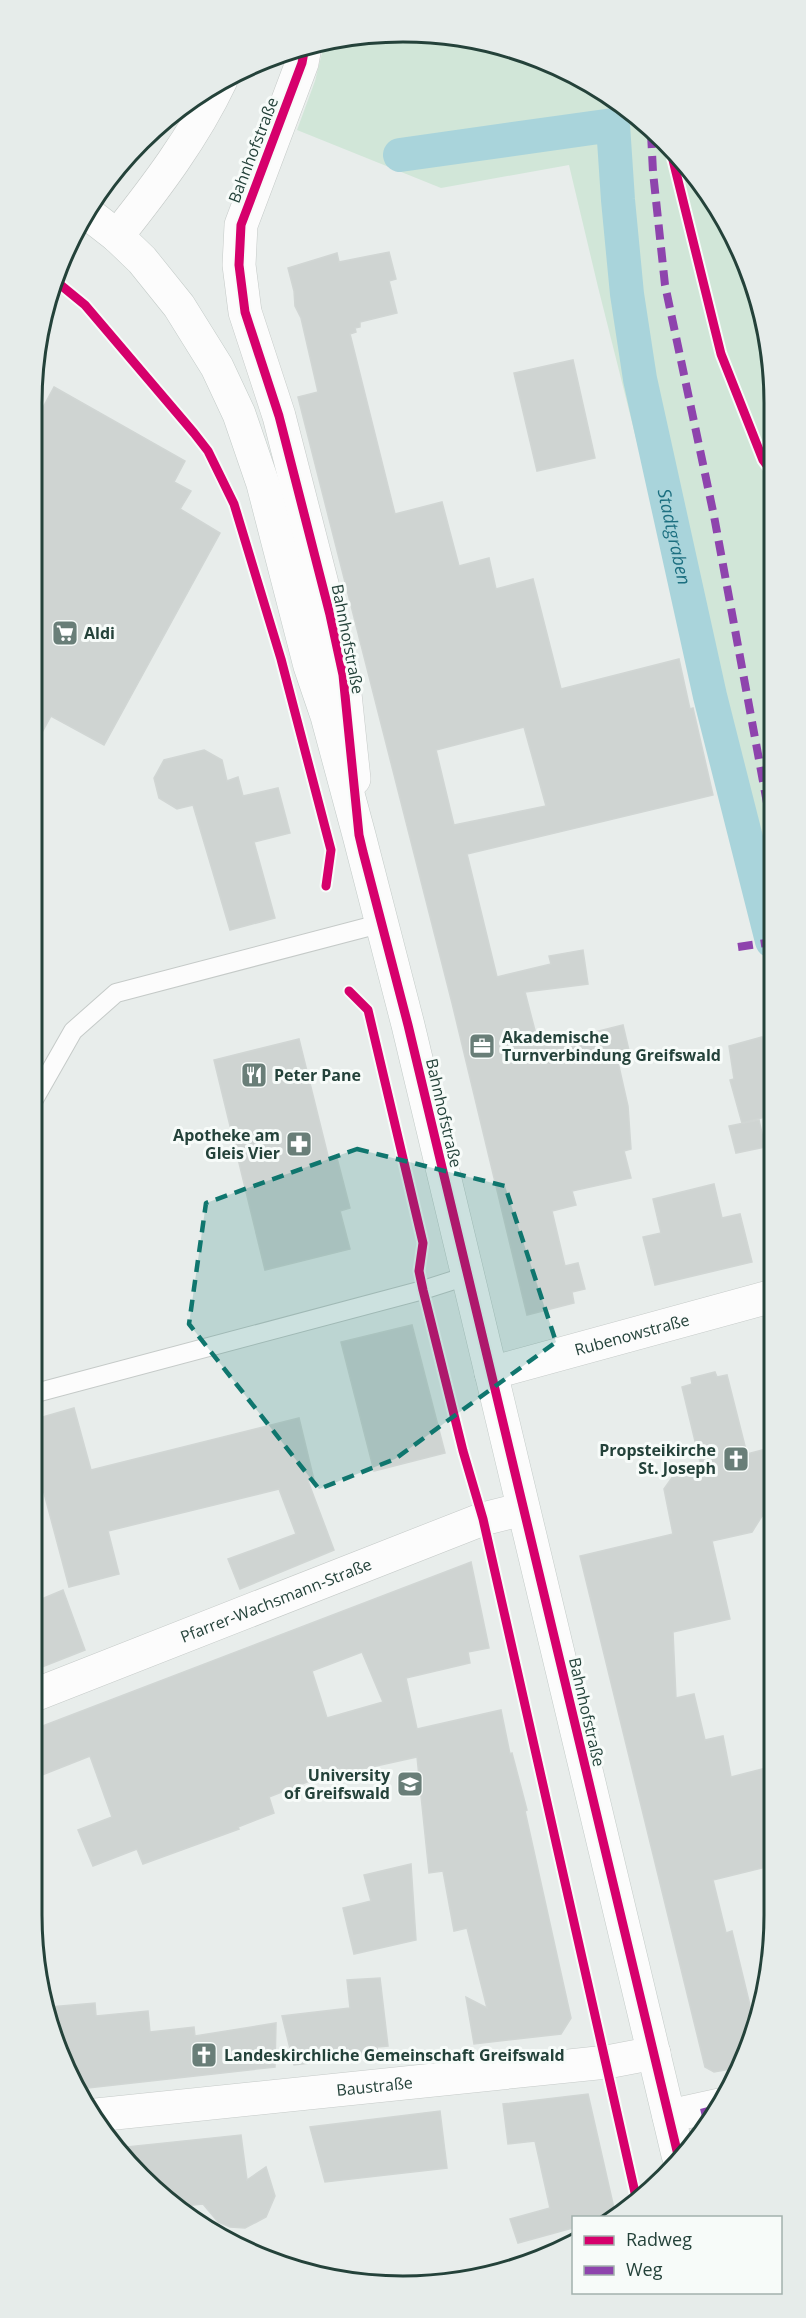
<svg xmlns="http://www.w3.org/2000/svg" width="806" height="2318" font-family="'Open Sans',sans-serif">
<style>
.green{fill:#d1e6d8}
.lines{fill:none;stroke-linecap:round;stroke-linejoin:round}
.canal{stroke:#a9d4db;stroke-width:34}
.building{fill:#cfd4d2;stroke:#d1d6d4;stroke-width:1.5;fill-rule:evenodd}
.service-casing{stroke:#c5cac8;stroke-width:20}
.minor-casing{stroke:#c5cac8;stroke-width:34}
.secondary-casing{stroke:#c3cbc8;stroke-width:34}
.service{stroke:#fcfcfc;stroke-width:18}
.minor{stroke:#fcfcfc;stroke-width:33}
.secondary{stroke:#fcfcfc;stroke-width:33}
.quiet{stroke:#8e44ad;stroke-width:8;stroke-dasharray:15 8;stroke-linecap:butt}
.cycleway-casing{stroke:#f7fbf9;stroke-width:13}
.cycleway{stroke:#d6006c;stroke-width:9}
.marked{fill:#0f766e;fill-opacity:0.2;stroke:#0f766e;stroke-width:4.5;stroke-dasharray:12 8;stroke-linejoin:round}
.labels{text-anchor:middle;dominant-baseline:central;stroke-width:6;stroke-linejoin:round;paint-order:stroke}
.street-label{font-size:16px;fill:#24423a;stroke:#f7fbf9}
.poi-label{font-size:16px;font-weight:bold;fill:#24423a;stroke:#f7fbf9;text-anchor:start}
.water-label{font-size:18px;font-style:italic;fill:#1c6f80;stroke:#f7fbf9}
.rim{fill:none;stroke:#24423a;stroke-width:3}
</style>
<rect width="100%" height="100%" fill="#e8edeb"/>
<polygon class="green" points="354,35 499,44 589,81 682,158 736,239 771,354 773,983 598,287 569,165 441,188 297,130 315,81 324,45"/>
<g class="lines">
<path class="canal" id="s1" d="M400,155l213,-30 5,75 9,94 13,85 70,317 62,245"/>
</g>
<g class="building">
<path d="M389,252l7,27 -7,2 8,32 -37,9v5l-5,1 1,4 -6,2 45,180 47,-12 17,64 30,-8 7,31 37,-10 28,110 118,-30 11,50 3,-1 20,87 -246,59 30,123 54,-13 -2,-8 34,-6 5,34 -63,8 14,54 84,-21 8,34 -13,3 10,44 3,43 -7,2 7,27 -59,13 4,14 -24,6 13,55 13,-3 7,26 -13,3 2,11 -47,12 -75,-312 -154,-606 20,-5 -17,-74 -6,-12 -1,-15 -6,-23 49,-15 2,9zM524,727l22,79 -92,19 -18,-75z"/>
<polygon points="573,360 595,458 537,471 514,373"/>
<polygon points="54,387 185,461 174,482 191,491 180,509 220,533 104,745 51,716 32,751 32,428"/>
<polygon points="204,750 222,760 227,781 238,777 243,796 278,788 290,833 254,842 275,918 230,930 193,805 177,809 159,798 154,778 164,760"/>
<polygon points="762,1037 773,1073 773,1115 742,1123 730,1080 734,1079 729,1046"/>
<polygon points="299,1039 329,1160 337,1158 350,1208 340,1211 350,1249 265,1270 214,1060"/>
<polygon points="759,1120 765,1147 736,1153 729,1126"/>
<polygon points="714,1184 722,1218 740,1214 752,1262 655,1285 643,1237 661,1233 653,1199"/>
<polygon points="412,1325 445,1453 374,1471 341,1342"/>
<polygon points="715,1372 717,1377 727,1375 747,1454 770,1448 774,1465 774,1519 762,1516 752,1532 712,1541 730,1619 673,1632 676,1698 694,1694 705,1740 723,1736 731,1777 774,1766 774,1865 713,1880 726,1933 732,1931 755,2026 736,2068 714,2072 705,2067 580,1556 673,1534 664,1489 676,1472 701,1466 682,1387 692,1384 691,1378"/>
<polygon points="74,1408 91,1470 299,1418 314,1480 308,1481 334,1550 240,1589 228,1559 296,1534 279,1489 108,1531 119,1574 69,1587 32,1448 32,1420"/>
<path d="M471,1562l18,86 -21,4 2,11 -64,15 11,51 84,-19 9,44 2,-1 15,57 -2,1 46,207 -10,16 -87,10 -8,-47 21,11 -20,-80 -13,3 -11,-60 -14,2 -12,-116 -73,16 -1,-5 -74,29 5,16 -36,14 1,2 -96,35 -6,-15 -44,17 -15,-36 34,-13 -22,-61 -58,23v-49zM362,1652l21,50 -56,16 -15,-47z"/>
<polygon points="63,1590 85,1650 32,1671 32,1603"/>
<polygon points="411,1864 416,1940 354,1954 343,1908 371,1901 364,1875"/>
<polygon points="380,1978 388,2046 377,2047 378,2055 294,2065 282,2016 350,2008 347,1980"/>
<polygon points="95,2003 96,2016 148,2011 150,2032 194,2027 195,2036 276,2023 275,2067 79,2089 60,2057 50,2007"/>
<polygon points="588,2094 616,2217 573,2217 573,2228 518,2243 510,2219 550,2208 535,2141 508,2144 503,2104"/>
<polygon points="440,2111 447,2168 325,2182 310,2127"/>
<polygon points="241,2135 247,2180 266,2167 275,2196 266,2217 245,2228 230,2227 218,2222 203,2204 184,2206 124,2160 116,2148"/>
</g>
<g class="lines">
<defs>
<g id="service">
<polyline points="32,1103 73,1031 116,993 383,923"/>
<polyline points="32,1394 423,1290 467,1276"/>
</g>
<g id="minor">
<polyline points="304,52 302,63 241,225 239,265 245,312 279,416 330,615 343,675 354,779"/>
<path d="M117,236c39,-49 77,-99 104,-156"/>
<path id="s2" d="M491,1373l282,-77"/>
<path id="s3" d="M32,1696l451,-177 40,-10"/>
<path id="s4" d="M96,2115l511,-53 47,-9"/>
<polyline points="669,2116 719,2105"/>
</g>
<polyline id="secondary" points="90,215 117,236 142,260 179,306 217,367 239,414 263,484 310,666 327,716 359,835 408,1025 678,2155"/>
</defs>
<use href="#service" class="service-casing"/>
<use href="#minor" class="minor-casing"/>
<use href="#secondary" class="secondary-casing"/>
<use href="#service" class="service"/>
<use href="#minor" class="minor"/>
<use href="#secondary" class="secondary"/>
<g class="quiet">
<polyline points="651,133 653,172 665,285 714,516 772,830"/>
<polyline points="37,362 38,367"/>
<polyline points="738,947 772,942"/>
<polyline points="704,2108 708,2125"/>
</g>
<defs>
<g id="cycleway">
<polyline points="304,52 302,63 241,225 239,265 245,312 279,416 330,615 343,675 359,835 363,852 408,1025 678,2155"/>
<polyline points="670,148 721,354 763,460 772,472"/>
<polyline points="57,282 85,305 194,433 208,451 234,504 281,659 331,850 326,886"/>
<polyline points="349,991 368,1010 423,1243 419,1271 423,1290 463,1451 483,1519 636,2197"/>
</g>
</defs>
<use href="#cycleway" class="cycleway-casing"/>
<use href="#cycleway" class="cycleway"/>
</g>
<path class="marked" d="M357,1149l148,37 51,156 -161,117 -76,30 -130,-165 17,-121z"/>
<defs>
<symbol id="supermarket-square" viewBox="-11 -11 22 22"><rect x="-9" y="-9" width="18" height="18" rx="4" fill="#697e78" stroke="#f7fbf9"/><path d="M-6-5.5h2.5l.6 2H6L4.5 2H-2.5L-4.4-4H-6ZM-1.5 3.2a1.3 1.3 0 1 0 .1 0ZM3 3.2a1.3 1.3 0 1 0 .1 0Z" fill="#fff"/></symbol>
<symbol id="office-square" viewBox="-11 -11 22 22"><rect x="-9" y="-9" width="18" height="18" rx="4" fill="#697e78" stroke="#f7fbf9"/><path d="M-6-3h4V-5.5h4V-3h4V5H-6ZM-1-4.5V-3h2v-1.5ZM-6 0V1H6V0Z" fill="#fff"/></symbol>
<symbol id="restaurant-square" viewBox="-11 -11 22 22"><rect x="-9" y="-9" width="18" height="18" rx="4" fill="#697e78" stroke="#f7fbf9"/><path d="M-5-6h1v4h1v-4h1v4h1v-4h1v5L-1.5 .5V6h-2V.5L-5-1ZM5-6V6H3V1.5H1.5Q1.5-4 5-6Z" fill="#fff"/></symbol>
<symbol id="pharmacy-square" viewBox="-11 -11 22 22"><rect x="-9" y="-9" width="18" height="18" rx="4" fill="#697e78" stroke="#f7fbf9"/><path d="M-2-6h4v4h4v4h-4v4h-4v-4h-4v-4h4Z" fill="#fff"/></symbol>
<symbol id="church-square" viewBox="-11 -11 22 22"><rect x="-9" y="-9" width="18" height="18" rx="4" fill="#697e78" stroke="#f7fbf9"/><path d="M-1.2-6h2.4v3.5h3.3v2.4h-3.3V6h-2.4V-.1h-3.3v-2.4h3.3Z" fill="#fff"/></symbol>
<symbol id="university-square" viewBox="-11 -11 22 22"><rect x="-9" y="-9" width="18" height="18" rx="4" fill="#697e78" stroke="#f7fbf9"/><path d="M0-5L7-2L0 1L-7-2ZM-4 1L0 2.5L4 1V4Q0 6-4 4Z" fill="#fff"/></symbol>
</defs>
<g fill-rule="evenodd">
<use href="#supermarket-square" x="50" y="618" width="30" height="30"/>
<use href="#office-square" x="467" y="1031" width="30" height="30"/>
<use href="#restaurant-square" x="239" y="1060" width="30" height="30"/>
<use href="#pharmacy-square" x="284" y="1129" width="30" height="30"/>
<use href="#church-square" x="721" y="1444" width="30" height="30"/>
<use href="#university-square" x="395" y="1769" width="30" height="30"/>
<use href="#church-square" x="189" y="2040" width="30" height="30"/>
</g>
<g class="labels">
<g class="street-label">
<text transform="translate(253 150) rotate(-69)">Bahnhofstraße</text>
<text transform="translate(348 639) rotate(79)">Bahnhofstraße</text>
<text transform="translate(444 1113) rotate(77)">Bahnhofstraße</text>
<text stroke="none"><textPath href="#s2" startOffset="146">Rubenowstraße</textPath></text>
<text stroke="none"><textPath href="#s3" startOffset="262">Pfarrer-Wachsmann-Straße</textPath></text>
<text transform="translate(587 1712) rotate(77)">Bahnhofstraße</text>
<text stroke="none"><textPath href="#s4" startOffset="280">Baustraße</textPath></text>
</g>
<g class="poi-label">
<text x="84" y="633">Aldi</text>
<text x="502" y="1037">Akademische<tspan x="502" dy="18">Turnverbindung Greifswald</tspan></text>
<text x="274" y="1075">Peter Pane</text>
<text x="280" y="1135" text-anchor="end">Apotheke am<tspan x="280" dy="18">Gleis Vier</tspan></text>
<text x="716" y="1450" text-anchor="end">Propsteikirche<tspan x="716" dy="18">St. Joseph</tspan></text>
<text x="390" y="1775" text-anchor="end">University<tspan x="390" dy="18">of Greifswald</tspan></text>
<text x="224" y="2055">Landeskirchliche Gemeinschaft Greifswald</text>
</g>
<g class="water-label">
<text stroke="none"><textPath href="#s1" startOffset="632">Stadtgraben</textPath></text>
</g>
</g>
<path d="M0 0H806V2318H0ZM403 42H403A361 361 0 0 1 764 403V1915A361 361 0 0 1 403 2276H403A361 361 0 0 1 42 1915V403A361 361 0 0 1 403 42Z" fill="#e6ecea" fill-rule="evenodd"/>
<path class="rim" d="M403 42H403A361 361 0 0 1 764 403V1915A361 361 0 0 1 403 2276H403A361 361 0 0 1 42 1915V403A361 361 0 0 1 403 42Z"/>
<rect x="572" y="2216" width="210" height="78" fill="#f7fbf9" stroke="#a3b1ad" stroke-width="1.5"/>
<rect x="584" y="2236" width="30" height="9" fill="#d6006c" stroke="#a3b1ad" stroke-width="1.5"/>
<text x="626" y="2246" font-size="18" fill="#24423a">Radweg</text>
<rect x="584" y="2266" width="30" height="9" fill="#8e44ad" stroke="#a3b1ad" stroke-width="1.5"/>
<text x="626" y="2276" font-size="18" fill="#24423a">Weg</text>
</svg>
